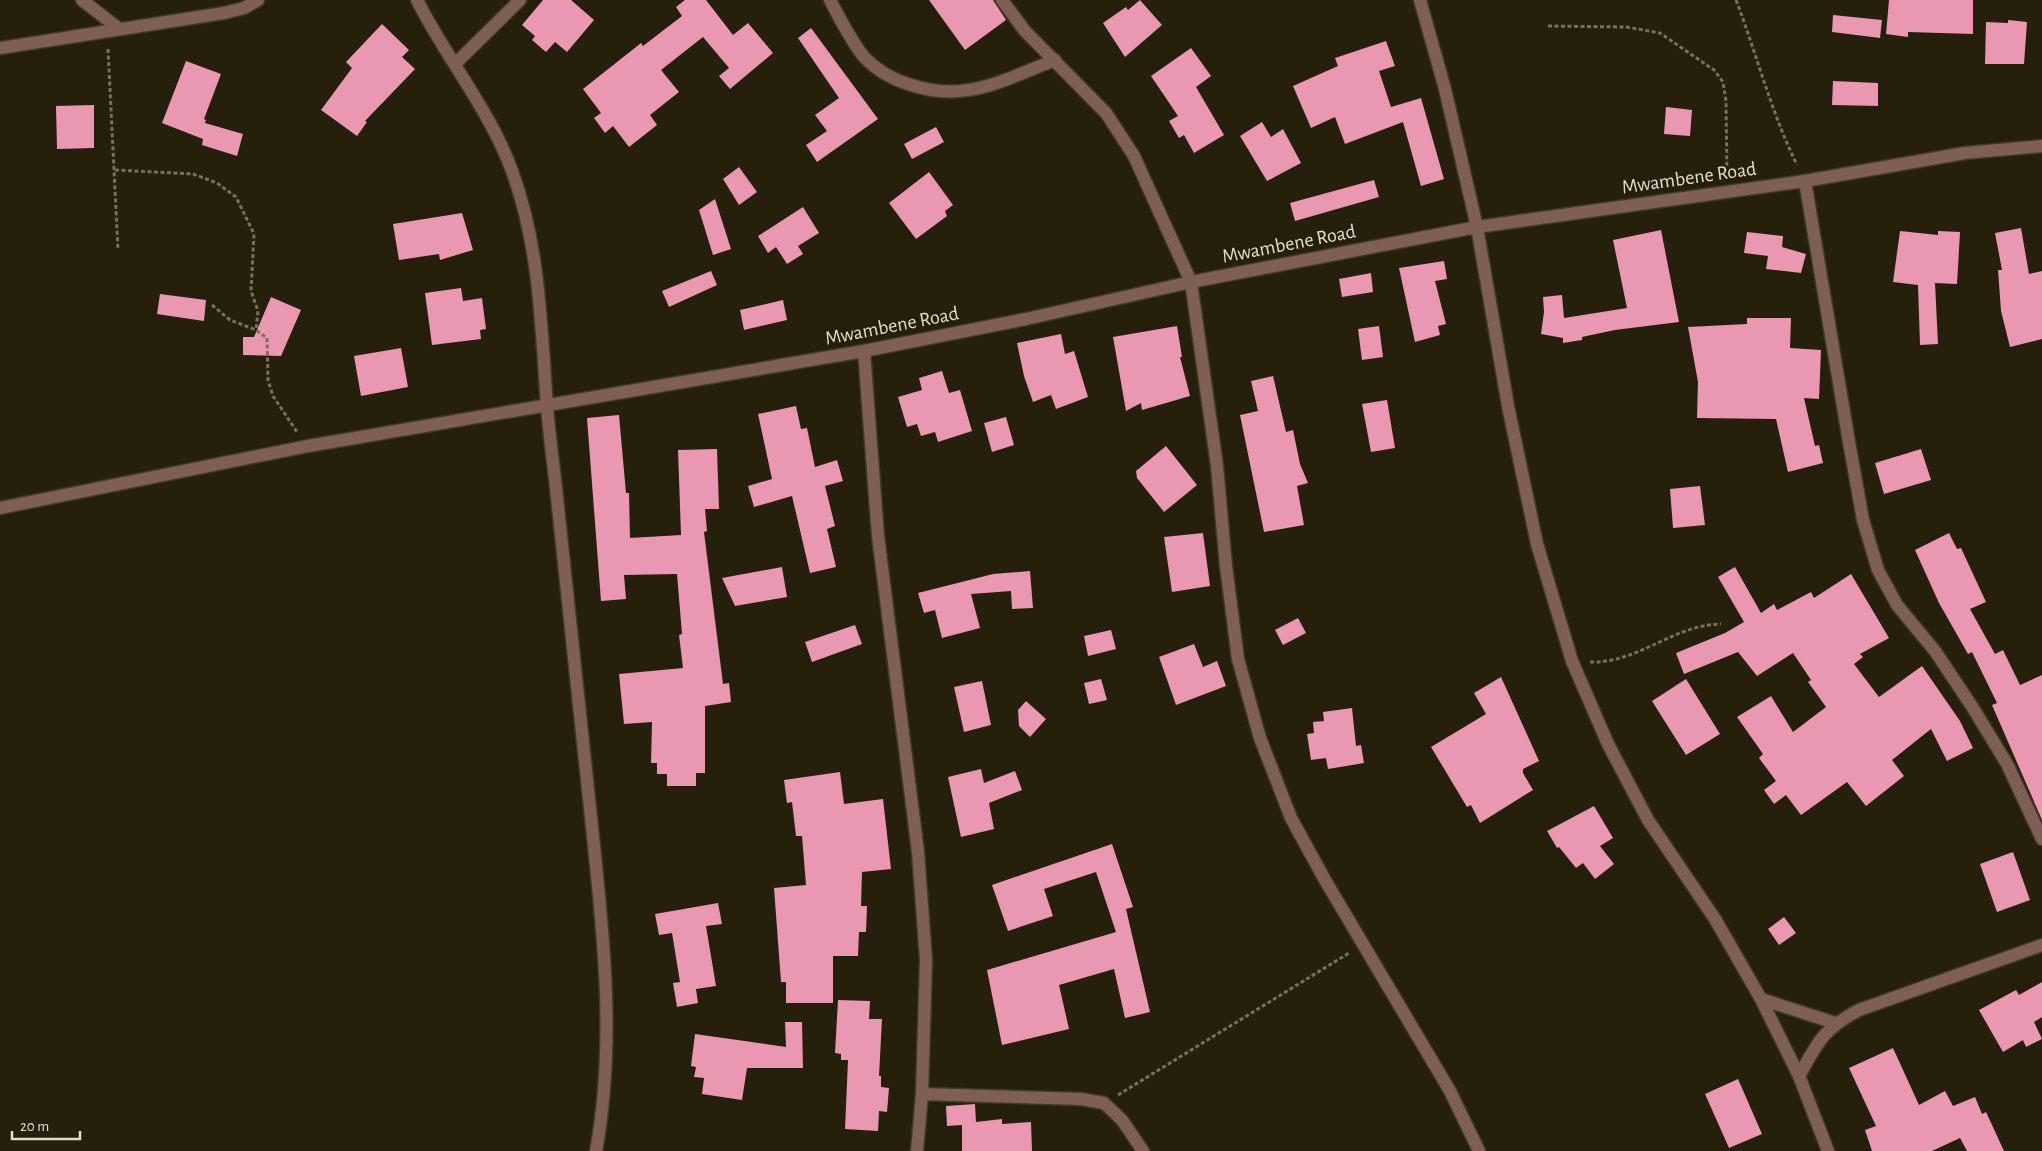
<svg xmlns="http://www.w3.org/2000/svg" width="2042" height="1151" font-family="'Alegreya Sans',sans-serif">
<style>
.building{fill:#ea97b2}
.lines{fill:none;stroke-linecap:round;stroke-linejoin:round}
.minor-casing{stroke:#3f3a27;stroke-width:15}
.path{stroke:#767060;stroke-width:3;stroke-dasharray:4 2.5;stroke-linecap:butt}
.minor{stroke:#7f5e55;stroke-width:12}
.labels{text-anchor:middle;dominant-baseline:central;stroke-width:5;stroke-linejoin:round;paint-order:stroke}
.street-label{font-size:20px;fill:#e1ddd1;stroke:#251f0b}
</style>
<rect width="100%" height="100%" fill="#251f0b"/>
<g class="building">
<polygon points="543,0 571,0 594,20 567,52 555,42 546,52 532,40 535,36 522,25"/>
<polygon points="685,0 706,0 733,35 748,23 773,53 730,89 719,76 729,68 703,37 661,70 679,92 650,115 657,125 629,147 613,126 605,133 594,118 601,113 583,89 641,43 643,46 682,16 676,7"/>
<polygon points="929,0 993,0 1006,20 965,50"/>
<polygon points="1140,0 1162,25 1125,57 1103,23 1126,7 1128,10"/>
<polygon points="1889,0 1973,0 1973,34 1908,32 1908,37 1886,34"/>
<polygon points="1833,15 1882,20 1880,38 1832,32"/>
<polygon points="2008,20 2027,22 2024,64 1985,64 1986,22 2008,23"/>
<polygon points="382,24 409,50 402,57 415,69 365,121 367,122 357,136 321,110 352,68 346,62"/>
<polygon points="811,28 878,119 817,162 806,145 827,131 815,115 839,98 798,38"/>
<polygon points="1386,41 1395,66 1379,71 1391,107 1421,98 1444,179 1421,186 1403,122 1345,144 1335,117 1311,128 1293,86 1338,66 1335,58"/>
<polygon points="1191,48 1211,76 1196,87 1224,135 1194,153 1184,135 1179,138 1169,121 1178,116 1151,76"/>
<polygon points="186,61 221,74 204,119 206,120 205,123 243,134 237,156 202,145 203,139 162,123"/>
<polygon points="1833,81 1878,83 1878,106 1832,105"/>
<polygon points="94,105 94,148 57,149 56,106"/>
<polygon points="1666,107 1692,110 1690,136 1664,134"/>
<polygon points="1262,122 1271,137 1283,129 1301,163 1267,181 1240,136"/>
<polygon points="936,127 944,142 912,159 904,144"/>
<polygon points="739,167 757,192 739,205 723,179"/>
<polygon points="929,172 953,205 945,211 947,216 916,239 889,203"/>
<polygon points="1374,180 1379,197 1295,221 1290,203"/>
<polygon points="715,199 731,249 713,255 699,210"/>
<polygon points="803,207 819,233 798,246 803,254 787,264 776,247 768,253 758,236"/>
<polygon points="462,213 473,250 440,260 439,254 399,260 393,224"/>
<polygon points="2021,228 2029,274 2042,271 2042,339 2010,347 2001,311 1998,270 2002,270 1995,233"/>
<polygon points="1661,230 1679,322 1615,330 1582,337 1582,340 1563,343 1563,338 1541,334 1544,312 1543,297 1562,295 1564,318 1627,308 1613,240"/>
<polygon points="1900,231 1938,235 1938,231 1960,232 1957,284 1935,283 1938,344 1920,345 1918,285 1893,282"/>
<polygon points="1747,232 1783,236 1782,247 1806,254 1801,273 1766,269 1768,256 1744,253"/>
<polygon points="1444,261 1447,279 1435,281 1446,324 1438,326 1440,335 1415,342 1399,268"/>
<polygon points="711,271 717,285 669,307 662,291"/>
<polygon points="1371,273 1373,292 1342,297 1339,279"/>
<polygon points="461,288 463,301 482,298 486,329 480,330 481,339 432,345 425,293"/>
<polygon points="160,294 206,300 204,321 157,314"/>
<polygon points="271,297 301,310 281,356 243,355 243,337 254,337"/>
<polygon points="783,300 787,320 744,330 740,310"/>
<polygon points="1747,318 1791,318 1790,348 1821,350 1819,399 1804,398 1815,446 1819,445 1823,463 1788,472 1776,419 1697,418 1698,382 1688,327 1747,324"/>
<polygon points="1177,326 1182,357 1180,357 1190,396 1142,410 1141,403 1126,411 1113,337"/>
<polygon points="1379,326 1383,357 1362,360 1358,329"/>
<polygon points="1061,334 1065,354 1074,351 1088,397 1056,409 1051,395 1033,402 1024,376 1017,343"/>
<polygon points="401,348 408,387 361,396 354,356"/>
<polygon points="942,371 949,393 960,390 972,431 938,442 935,432 921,436 917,424 907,427 898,397 922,390 919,378"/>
<polygon points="1273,376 1286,432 1293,430 1300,464 1308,483 1297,486 1304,525 1264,532 1240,415 1258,411 1251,381"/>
<polygon points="1387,400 1395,448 1371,452 1362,404"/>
<polygon points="796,406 801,429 807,428 815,467 837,460 843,481 825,486 835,526 827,529 836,567 810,573 792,496 754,507 748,486 772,479 758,414"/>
<polygon points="619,415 626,493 629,493 630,538 681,535 678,450 717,449 719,509 705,509 707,531 704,532 723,684 729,683 731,702 705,706 705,773 696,773 696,786 667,786 667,774 657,774 657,763 651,763 652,722 624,724 619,674 683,668 679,635 682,634 677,574 624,575 626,599 601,601 587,418"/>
<polygon points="1006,417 1014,445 992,452 984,423"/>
<polygon points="1166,446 1197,485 1164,512 1137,478 1136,471"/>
<polygon points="1921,449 1931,480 1884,494 1875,463"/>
<polygon points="1700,486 1705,525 1673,528 1670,489"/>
<polygon points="1203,533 1210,586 1172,592 1164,537"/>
<polygon points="1949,533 1957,549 1961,548 1986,602 1970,609 1995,654 2003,650 2020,685 2042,675 2042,820 1992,705 1997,703 1972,652 1968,654 1939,603 1915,550"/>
<polygon points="782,567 787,597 735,606 722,578"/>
<polygon points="1735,567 1761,613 1774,604 1777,610 1811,592 1814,598 1851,574 1889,638 1860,654 1863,657 1854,664 1879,697 1922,666 1960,721 1973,748 1947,761 1931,729 1892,760 1904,776 1866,806 1847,782 1801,815 1786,795 1774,804 1764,790 1776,781 1759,758 1763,754 1737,717 1771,696 1793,732 1826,707 1808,682 1811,680 1793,653 1757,676 1738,652 1684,674 1676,653 1725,633 1744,622 1718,577"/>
<polygon points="1030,571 1033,608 1012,609 1011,591 971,594 980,628 942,638 935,610 924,613 918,593 993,574"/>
<polygon points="1298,618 1306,633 1283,645 1275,630"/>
<polygon points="855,625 862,644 812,662 805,642"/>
<polygon points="1111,630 1116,649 1088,656 1084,636"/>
<polygon points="1194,644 1203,667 1217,661 1226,686 1176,705 1159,657"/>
<polygon points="1501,677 1539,761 1523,769 1523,773 1533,790 1480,823 1471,805 1467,807 1431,747 1486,714 1474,693"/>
<polygon points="1101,679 1107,700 1089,704 1084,683"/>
<polygon points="1686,679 1720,734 1686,755 1652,701"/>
<polygon points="982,681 991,725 964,732 954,687"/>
<polygon points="1026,701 1046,719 1030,737 1019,726 1018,710"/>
<polygon points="1352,708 1356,746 1361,745 1364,763 1328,769 1326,758 1311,760 1307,734 1314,733 1313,722 1324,721 1323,712"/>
<polygon points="981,769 984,783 1015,771 1022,790 989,803 994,829 961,837 948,777"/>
<polygon points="840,772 844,804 883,799 891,869 862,872 861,906 867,906 866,932 859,932 858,956 833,956 833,1003 786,1003 786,982 781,982 774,888 806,885 802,836 796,836 792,802 787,803 784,780"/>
<polygon points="1594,806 1613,838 1600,846 1614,864 1595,879 1583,863 1576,868 1559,847 1557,848 1547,831"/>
<polygon points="1112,844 1133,907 1126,909 1150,1012 1125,1018 1114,969 1059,985 1069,1029 1002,1045 987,970 1116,932 1096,872 1044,889 1053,916 1008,931 992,885"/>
<polygon points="2013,852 2030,900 1997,912 1980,864"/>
<polygon points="718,903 722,924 706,926 716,986 696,989 698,1003 677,1007 673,983 680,982 672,933 659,935 655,914"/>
<polygon points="1784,917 1796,933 1779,945 1768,929"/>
<polygon points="2042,982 2042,1017 2034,1022 2042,1039 2026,1047 2023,1040 2003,1052 1979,1010 2016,990 2019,995"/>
<polygon points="838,1000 870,1001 869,1019 882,1019 879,1076 881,1076 881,1087 889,1088 887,1112 879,1111 878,1131 845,1129 848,1060 841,1060 841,1054 835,1053"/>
<polygon points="785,1022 802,1022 803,1068 747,1068 742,1100 702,1094 704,1078 694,1077 696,1067 691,1066 695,1034 786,1047"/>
<polygon points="1893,1048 1919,1105 1945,1091 1953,1106 1975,1097 1982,1114 1986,1112 2004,1151 1967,1151 1960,1138 1932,1151 1872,1151 1865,1130 1876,1126 1849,1068"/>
<polygon points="1738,1079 1762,1134 1729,1148 1705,1094"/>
<polygon points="975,1104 976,1122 1002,1119 1002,1124 1031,1122 1032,1151 962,1151 962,1125 947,1126 946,1106"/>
</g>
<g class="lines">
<defs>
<g id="minor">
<polyline points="82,0 118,28"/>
<path d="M417,0c29,58 73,110 95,171 28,76 29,155 35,235 2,27 6,55 9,82 11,107 23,213 34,320 12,114 27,229 6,343"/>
<path d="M830,0c8,15 24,47 36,59 12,12 26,20 42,25 57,20 95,-4 147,-24"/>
<polyline points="1002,0 1025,31 1106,113 1134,156 1191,282 1217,466 1226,566 1238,659 1260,738 1291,818 1325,880 1450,1091 1479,1151"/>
<polyline points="1420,0 1445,89 1477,227 1508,406 1537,544 1572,661 1608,744 1648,820 1715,919 1761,999 1799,1076 1828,1151"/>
<polyline points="0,48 224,13 244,8 258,0"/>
<polyline points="455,64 520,0"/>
<polyline points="1805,181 1849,442 1863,520 1878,570 1897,605 1935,651 1973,708 2007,764 2042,839"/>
<polyline points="864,351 878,536 918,852 926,960 922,1094 917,1151"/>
<polyline points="0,508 308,446 864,351 1026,319 1191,282 1477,227 1805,181 1965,153 2042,146"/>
<polyline points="1761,999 1835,1023"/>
<path d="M1799,1076c19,-34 24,-47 60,-66l183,-65"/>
<polyline points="922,1094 1081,1099 1104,1103 1122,1120 1143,1151"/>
</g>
</defs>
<use href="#minor" class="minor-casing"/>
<g class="path">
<path d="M1736,0c21,55 35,112 61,165"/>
<polyline points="1548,26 1626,27 1660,33 1714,70 1723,82 1726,101 1727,176"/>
<polyline points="108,49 118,250"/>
<polyline points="115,170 193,174 217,183 236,197 254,234 251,291 258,311 256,330"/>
<polyline points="212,305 230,320 256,330 267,338 268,380 273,396 297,432"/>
<path d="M1590,662c50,1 82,-37 131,-38"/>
<polyline points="1118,1095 1349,953"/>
</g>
<use href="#minor" class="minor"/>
</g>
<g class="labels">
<g class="street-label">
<text transform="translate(1689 178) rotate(-8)">Mwambene Road</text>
<text transform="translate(1289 244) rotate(-11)">Mwambene Road</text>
<text transform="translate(892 326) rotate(-11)">Mwambene Road</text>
</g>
</g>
<path d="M12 1131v8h68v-8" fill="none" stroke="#e1ddd1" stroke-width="2.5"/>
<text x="20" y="1131" font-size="15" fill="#e1ddd1" stroke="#251f0b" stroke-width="4" paint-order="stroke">20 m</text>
</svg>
